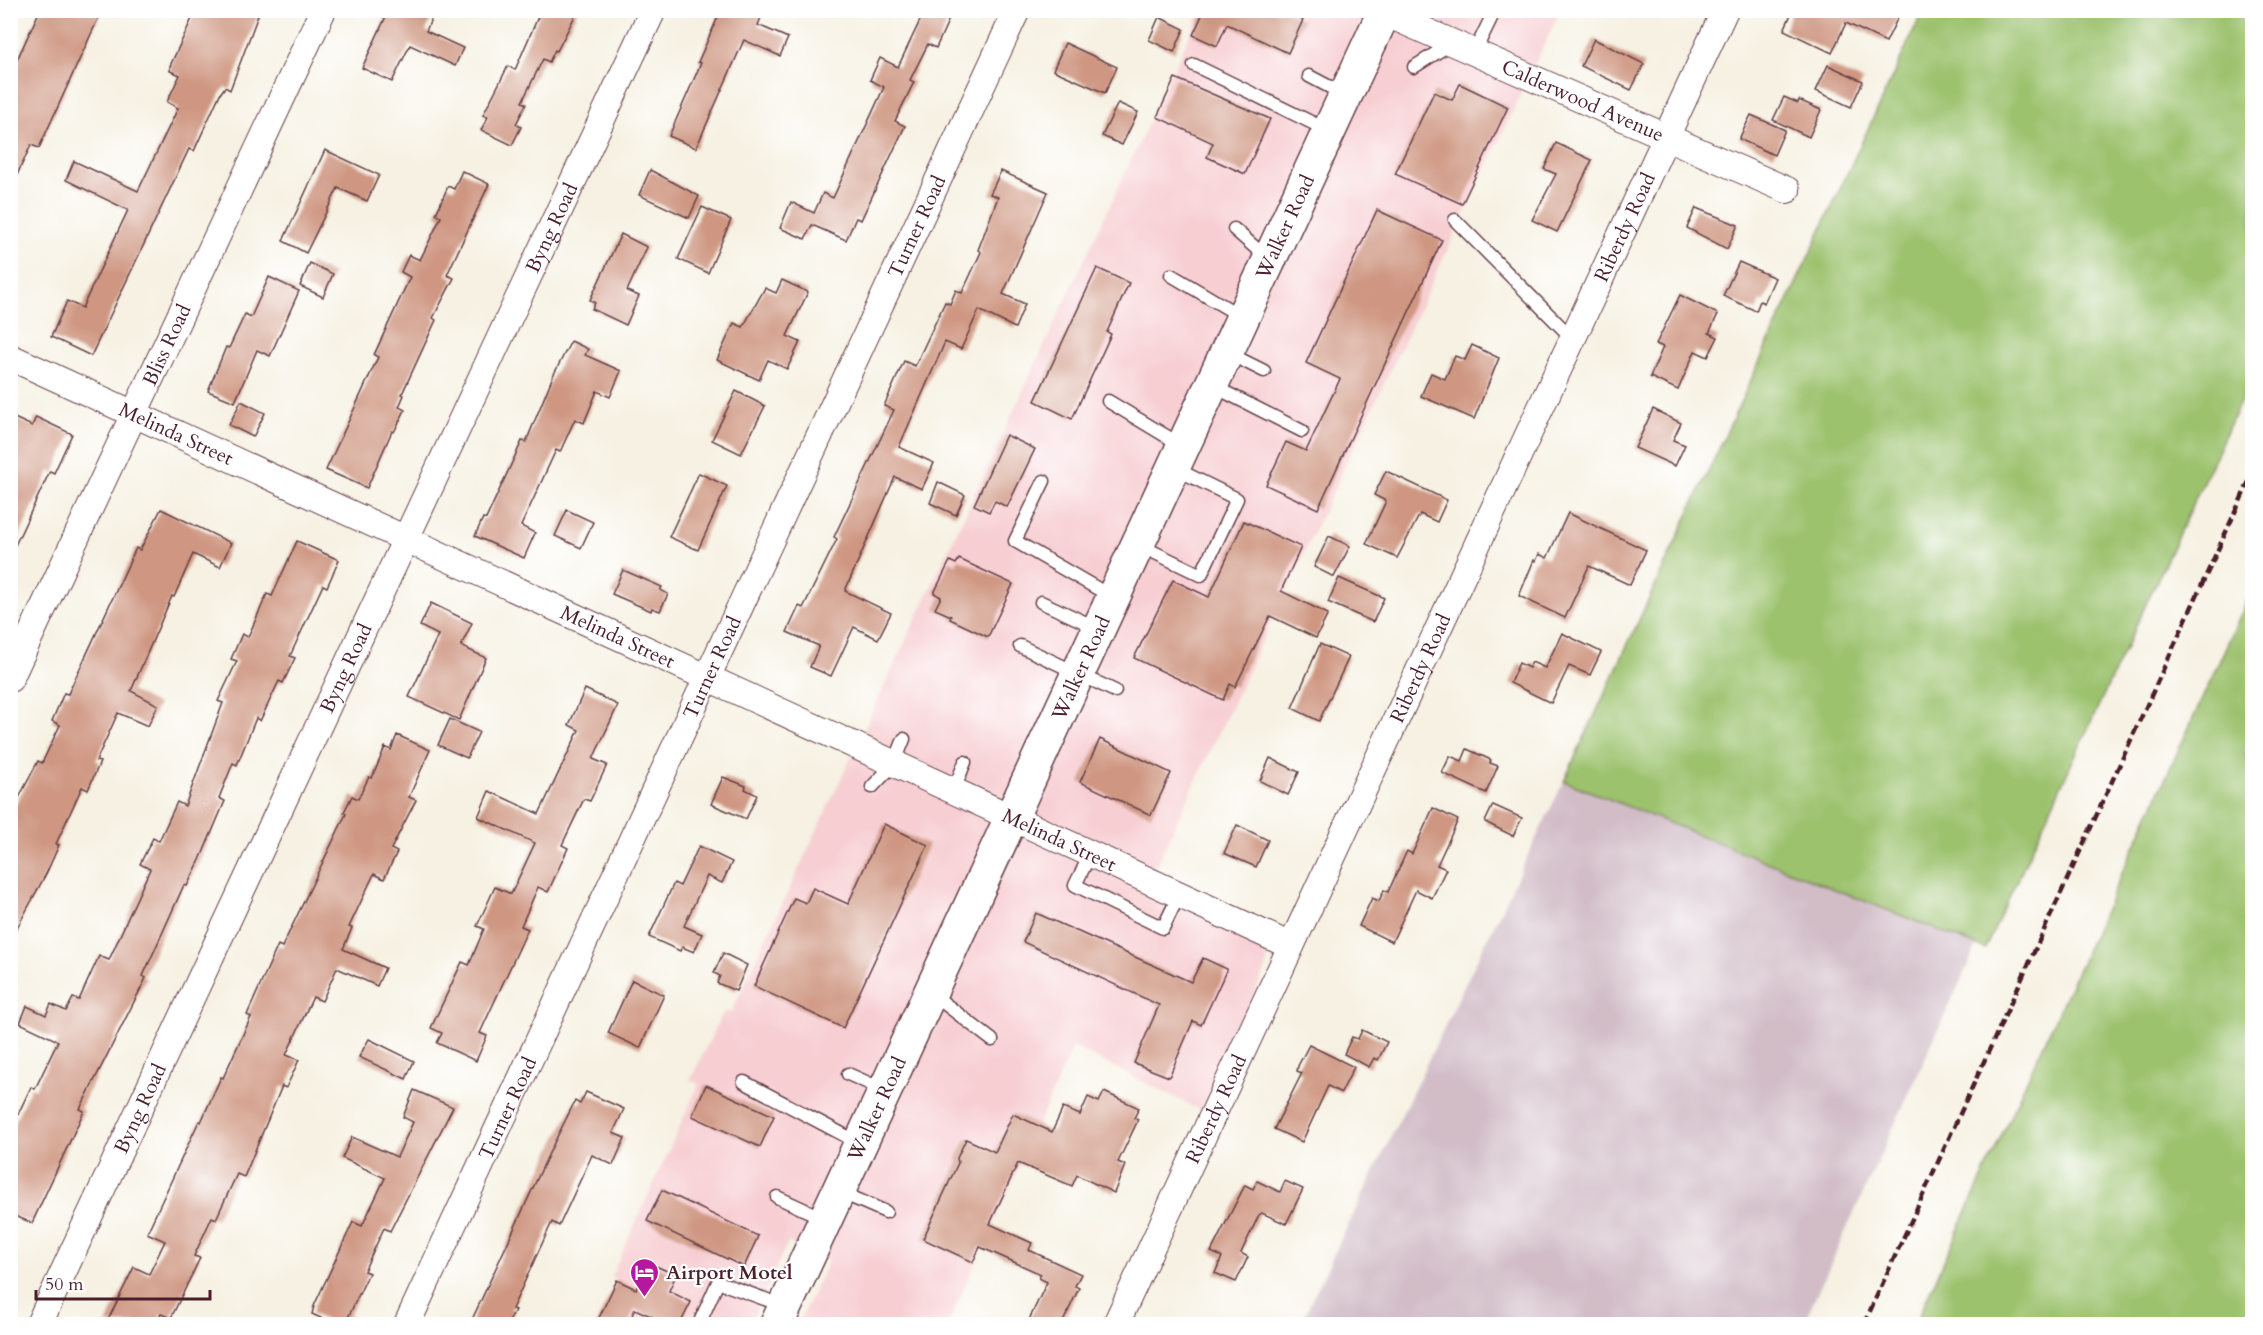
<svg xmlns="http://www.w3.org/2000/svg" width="2263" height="1335" font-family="Cardo,serif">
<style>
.built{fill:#f7cfd3}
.industrial{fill:#d2bdc7}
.green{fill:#9cc26e;stroke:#73704c;stroke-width:1.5}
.building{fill:#cf9782}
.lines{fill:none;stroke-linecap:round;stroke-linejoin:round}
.lane-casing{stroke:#643e46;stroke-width:15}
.street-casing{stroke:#643e46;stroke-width:28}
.secondary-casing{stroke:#643e46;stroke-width:36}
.lane{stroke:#fff;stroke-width:12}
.street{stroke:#fff;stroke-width:26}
.secondary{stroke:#fff;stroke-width:33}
.rail{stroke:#4a1f2b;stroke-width:4.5;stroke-dasharray:9 4.5;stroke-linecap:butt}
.labels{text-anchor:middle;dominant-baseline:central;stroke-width:4.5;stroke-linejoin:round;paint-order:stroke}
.street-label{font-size:20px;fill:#4a1f2b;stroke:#fff}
.poi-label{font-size:20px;font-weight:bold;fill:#4a1f2b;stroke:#fff;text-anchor:start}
</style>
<rect width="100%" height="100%" fill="#fff"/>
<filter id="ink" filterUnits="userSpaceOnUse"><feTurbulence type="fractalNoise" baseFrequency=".0167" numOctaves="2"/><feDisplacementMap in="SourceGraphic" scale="12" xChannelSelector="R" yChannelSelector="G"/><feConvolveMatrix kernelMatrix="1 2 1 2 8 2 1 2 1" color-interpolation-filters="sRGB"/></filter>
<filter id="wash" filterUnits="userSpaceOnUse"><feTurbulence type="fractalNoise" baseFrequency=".008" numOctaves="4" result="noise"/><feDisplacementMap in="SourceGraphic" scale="24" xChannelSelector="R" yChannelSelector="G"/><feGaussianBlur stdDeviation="1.35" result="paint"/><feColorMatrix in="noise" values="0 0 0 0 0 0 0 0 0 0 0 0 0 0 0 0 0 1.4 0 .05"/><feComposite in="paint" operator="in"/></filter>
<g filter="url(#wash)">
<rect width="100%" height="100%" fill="#f6f1e2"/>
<polygon class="built" points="1201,11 1560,11 1154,870 1271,924 1266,968 1202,1111 1073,1047 948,1324 798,1324 828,1261 788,1242 750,1324 596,1324 617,1281 611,1277 699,1084 690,1080 724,1011 731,1013"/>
<polygon class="industrial" points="1564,781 1977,945 1803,1324 1300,1324"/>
<g class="green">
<polygon points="1923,11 2252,11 2252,377 1985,949 1564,781"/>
<polygon points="2252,590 2252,733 2244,749 2252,775 2252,1324 1915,1324"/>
</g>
<g id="blocks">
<g class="building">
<polygon points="40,10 102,10 39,148 31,145 10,190 10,75"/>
<polygon points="196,10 260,10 230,90 225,87 220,94 194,151 189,149 91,356 51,337 67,301 82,308 128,210 66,180 74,161 138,191 178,108 167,102 180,75 170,71 170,66"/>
<polygon points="389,10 435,10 426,31 463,48 455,66 410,45 392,82 362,68"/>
<polygon points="541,10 578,10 557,51 555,50 549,62 543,59 522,102 526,104 516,124 521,127 512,145 481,130 488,117 483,115 508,66 515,70"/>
<polygon points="721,10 764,10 758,25 788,38 780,56 744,40 696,148 669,136 701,63 698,62"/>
<polygon points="925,10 953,10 936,48 928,44 910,80 914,82 895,121 905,126 861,220 856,218 846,240 812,225 805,239 780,228 791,202 814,213 823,193 833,198 884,87 870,80 880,58 898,67"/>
<polygon points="1198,10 1284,10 1303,20 1288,53 1227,24 1217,46 1193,35 1203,13"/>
<polygon points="1793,10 1885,10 1898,17 1886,42 1846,23 1832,53 1784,30"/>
<polygon points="1159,17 1184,29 1174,52 1149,40"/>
<polygon points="1594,39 1644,64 1631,90 1581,66"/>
<polygon points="1065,43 1117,67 1105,93 1053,70"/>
<polygon points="1828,65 1863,81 1851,107 1816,91"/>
<polygon points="1175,78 1270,119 1245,174 1207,157 1213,143 1157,117"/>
<polygon points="1460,84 1508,107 1462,204 1395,174 1434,92 1452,100"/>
<polygon points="1784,97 1798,103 1799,100 1821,110 1809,137 1773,120"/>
<polygon points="1118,103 1138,112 1122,145 1102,136"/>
<polygon points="1751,115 1785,130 1774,155 1739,139"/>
<polygon points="1556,143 1592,160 1557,232 1532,220 1556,174 1544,169"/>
<polygon points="325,150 379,175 367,201 338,188 306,253 283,241"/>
<polygon points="650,170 699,196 689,218 639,195"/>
<polygon points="462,171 489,184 447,275 454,278 433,318 436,320 402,394 404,395 399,407 405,410 394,432 392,431 367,488 326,470 378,357 374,355 410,277 401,272 409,255 420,260 441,217 436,214 448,186 454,189"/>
<polygon points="1001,171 1048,192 1003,294 1025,304 1015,328 979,310 961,349 945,342 899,447 934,463 922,489 895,477 845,591 891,613 878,639 854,627 831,676 810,667 819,646 787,632 799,606 803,608 837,539 834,537 894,410 884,406 904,361 915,366 945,302 950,304 956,290 962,293 981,252 978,250 998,197 990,194"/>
<polygon points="702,207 731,220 708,273 678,259"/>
<polygon points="1696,208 1738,225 1727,249 1687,228"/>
<polygon points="1377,210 1442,240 1318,509 1266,485 1286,442 1306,451 1340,379 1306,363"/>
<polygon points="621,234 647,247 627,291 639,296 626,325 592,309 595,303 590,300"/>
<polygon points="1739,262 1775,278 1764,303 1760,301 1756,311 1723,296"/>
<polygon points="310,263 333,274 323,297 300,286"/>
<polygon points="1097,268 1129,283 1107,332 1111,334 1072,419 1035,401"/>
<polygon points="269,277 299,291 270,356 257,350 235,402 208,391 226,347 229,348 245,314 251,317"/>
<polygon points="782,280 808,292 787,336 800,342 787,369 768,360 759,380 717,360 734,323 743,327 765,288 776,293"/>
<polygon points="1680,295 1718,314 1709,333 1718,337 1708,357 1695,351 1678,390 1650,377 1663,347 1656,344"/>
<polygon points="571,341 588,349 585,355 621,371 610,397 597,391 584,423 575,419 560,452 556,450 521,526 535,533 524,558 475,536 483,518 486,519 522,441 526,442 553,376"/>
<polygon points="1472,345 1499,358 1474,419 1421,396 1431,373 1445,379 1455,356 1465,360"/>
<polygon points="736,391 765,406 741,454 712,440"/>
<polygon points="241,401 265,413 253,437 229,425"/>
<polygon points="1653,409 1681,423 1673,440 1685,445 1675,466 1635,448"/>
<polygon points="10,416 32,426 36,417 72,434 54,473 50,471 10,556"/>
<polygon points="1006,435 1035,449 1007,507 995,501 989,512 974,505"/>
<polygon points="1386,471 1447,500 1437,522 1420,514 1397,558 1366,544 1386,501 1374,495"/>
<polygon points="699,473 727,486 698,550 669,537"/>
<polygon points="938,482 965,495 956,515 930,503"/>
<polygon points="161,509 231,543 220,567 193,554 174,597 172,596 131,691 158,705 148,726 118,713 96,761 100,762 88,790 82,787 56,844 59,845 47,872 10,941 10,815 38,761 42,763 60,725 52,721 64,693 68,694 136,548 140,550"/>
<polygon points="567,510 593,522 581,548 555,536"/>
<polygon points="1568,513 1646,550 1630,585 1589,566 1565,618 1519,596 1534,560 1536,561 1539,554 1547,558"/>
<polygon points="1244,521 1301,547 1281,591 1328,614 1316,638 1270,616 1235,687 1230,684 1223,700 1134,658 1173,580 1209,597"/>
<polygon points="1329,536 1350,546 1334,577 1314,567"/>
<polygon points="297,541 339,560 327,587 323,585 290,656 295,658 283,683 279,681 260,721 256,718 237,765 233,763 219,798 225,801 200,860 187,886 184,885 143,976 146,978 80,1109 84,1111 32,1223 10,1214 10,1131 31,1087 35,1089 58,1041 20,1023 27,1006 46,1015 51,1004 66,1011 73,998 79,1000 99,956 109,960 150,869 140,864 153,838 159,841 177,802 185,806 223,703 218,701 237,661 231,659 242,634 248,637 267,594 272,596"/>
<polygon points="959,559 1013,584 988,637 950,619 951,616 935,609 941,597 934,593 950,561 956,564"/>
<polygon points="623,570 662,587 660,590 668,594 660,611 652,608 651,611 612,594"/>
<polygon points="1339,578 1384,598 1373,622 1328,602"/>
<polygon points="431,603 472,623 461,646 486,658 459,720 409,697 438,635 420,626"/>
<polygon points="1562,633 1601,652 1590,675 1569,666 1551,703 1510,683 1519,663 1529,668 1532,662 1545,668"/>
<polygon points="1320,644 1349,657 1319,721 1292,708"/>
<polygon points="585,689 618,705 593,759 607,765 590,801 584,799 562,845 568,848 548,892 538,887 521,926 528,929 480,1033 487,1036 476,1061 437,1043 442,1033 431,1028 462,962 469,965 484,929 477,926 495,887 511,894 535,843 478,817 489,791 539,814 579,730 569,725"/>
<polygon points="450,719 479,732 467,758 438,745"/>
<polygon points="397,735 430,750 409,797 416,800 391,849 397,852 384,879 374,874 349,927 352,928 343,949 385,968 377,986 337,968 322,1001 313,997 286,1055 299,1060 286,1088 282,1086 244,1177 237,1174 216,1219 212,1217 194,1256 200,1258 171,1318 161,1314 156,1324 106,1324 134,1267 149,1274 165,1241 147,1233 199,1121 201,1122 221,1077 223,1078 251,1017 247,1015 278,945 282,947 346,814 344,812 352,796 358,799 369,777 372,778 385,747 391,750"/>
<polygon points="1100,739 1171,773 1151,815 1080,782"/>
<polygon points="1467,749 1491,760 1490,763 1498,766 1486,793 1442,773 1450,756 1462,761"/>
<polygon points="1270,758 1299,772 1288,795 1260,781"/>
<polygon points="723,777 746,786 745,789 757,795 746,819 711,804"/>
<polygon points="1493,805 1522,818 1513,836 1485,822"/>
<polygon points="1433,808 1458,820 1437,865 1446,869 1432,898 1416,890 1392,942 1359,926 1372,898 1379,901 1384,890 1388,892 1407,851 1412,854"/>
<polygon points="884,824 928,845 843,1028 754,986 794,898 806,903 813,888 848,904"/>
<polygon points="1237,825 1268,840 1256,867 1224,853"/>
<polygon points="699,846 732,862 722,883 707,876 684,926 702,934 694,952 682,947 680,951 649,937 674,883 680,886"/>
<polygon points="1036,913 1191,982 1203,958 1227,969 1201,1025 1193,1021 1169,1077 1134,1063 1159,1005 1023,942"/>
<polygon points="723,953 747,965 736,991 717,983 720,976 714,973"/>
<polygon points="632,980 664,995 640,1048 608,1033"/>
<polygon points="1362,1030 1387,1042 1378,1060 1374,1058 1369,1067 1344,1054 1352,1037 1358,1039"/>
<polygon points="369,1039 414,1061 406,1079 359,1057"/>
<polygon points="1309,1045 1354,1067 1341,1093 1328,1086 1302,1142 1274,1129 1302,1073 1297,1071 1298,1066"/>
<polygon points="706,1085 774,1116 760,1147 692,1116"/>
<polygon points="414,1090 453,1107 390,1231 384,1228 364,1271 369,1273 345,1324 334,1324 312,1314 314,1306 353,1222 362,1226 385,1178 342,1158 352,1137 397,1157 413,1122 403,1117"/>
<polygon points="586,1092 624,1109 613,1133 625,1138 613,1165 592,1155 559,1226 552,1222 512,1309 515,1310 508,1324 470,1324 551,1149 575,1101 580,1104"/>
<polygon points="1104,1092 1139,1108 1134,1118 1138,1120 1118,1162 1125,1165 1114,1193 1077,1175 1072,1186 1018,1163 990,1224 1032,1243 1029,1250 1081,1274 1075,1286 1079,1288 1062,1324 1027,1324 1047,1282 1039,1278 1041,1274 980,1247 973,1262 923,1239 958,1163 957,1158 966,1139 995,1152 1013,1114 1052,1132 1063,1108 1080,1115 1088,1097 1099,1102"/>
<polygon points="1257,1181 1280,1192 1285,1181 1303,1189 1286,1224 1262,1213 1259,1215 1241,1253 1248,1257 1236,1282 1215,1273 1222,1257 1211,1252 1245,1185 1253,1189"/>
<polygon points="662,1190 758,1236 744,1267 647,1221"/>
<polygon points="649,1263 676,1275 669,1291 691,1302 680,1324 668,1324 635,1309 628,1324 596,1324 617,1280 636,1289"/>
</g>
</g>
</g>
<g filter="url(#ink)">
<use href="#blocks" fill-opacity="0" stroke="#643e46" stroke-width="1.5"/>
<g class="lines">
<defs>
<g id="lane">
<polyline points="1474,53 1495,10"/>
<polyline points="1194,65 1327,130"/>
<polyline points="1414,67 1452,43"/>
<polyline points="1309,76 1345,95"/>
<polyline points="1455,220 1573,339"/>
<polyline points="1234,229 1267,258"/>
<polyline points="1171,275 1242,317"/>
<polyline points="1228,353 1264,371"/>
<polyline points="1213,386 1302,431"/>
<polyline points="1108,401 1181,445"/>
<polyline points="1044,481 1015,541 1112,597"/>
<polyline points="1139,545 1201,575 1237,499 1174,468"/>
<polyline points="1041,602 1097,628"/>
<polyline points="1020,646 1115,691"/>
<polyline points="872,787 894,764 904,739"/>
<polyline points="953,792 965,762"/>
<polyline points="1090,855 1075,885 1163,928 1179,895"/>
<polyline points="931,993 992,1040"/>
<polyline points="848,1074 884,1090"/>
<polyline points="744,1082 859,1143"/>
<polyline points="840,1192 886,1212"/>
<polyline points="777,1197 825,1219"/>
<polyline points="699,1324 718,1282 784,1306"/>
</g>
<g id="street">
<path id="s1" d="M1378,10l409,180"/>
<path id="s2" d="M10,357l1281,589"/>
<path id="s3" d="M10,679l313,-669"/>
<path id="s4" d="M39,1324l614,-1314"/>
<path id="s5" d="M407,1324l610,-1314"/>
<path id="s6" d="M1116,1324l609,-1314"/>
</g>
<g id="secondary">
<path id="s7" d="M777,1324l608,-1314"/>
</g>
</defs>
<use href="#lane" class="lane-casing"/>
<use href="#street" class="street-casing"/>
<use href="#secondary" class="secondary-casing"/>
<use href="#lane" class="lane"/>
<use href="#street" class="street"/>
<use href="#secondary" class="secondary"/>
<polyline class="rail" points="1864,1324 2252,475"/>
</g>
</g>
<defs>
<symbol id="hotel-pin" viewBox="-11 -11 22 30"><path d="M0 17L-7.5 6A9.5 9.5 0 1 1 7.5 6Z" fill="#b5179e" stroke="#fff"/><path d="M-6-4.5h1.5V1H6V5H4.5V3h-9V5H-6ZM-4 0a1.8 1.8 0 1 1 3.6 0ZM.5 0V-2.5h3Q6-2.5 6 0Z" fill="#fff"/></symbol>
</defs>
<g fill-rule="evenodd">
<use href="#hotel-pin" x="628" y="1256" width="33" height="45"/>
</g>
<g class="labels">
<g class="street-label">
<text stroke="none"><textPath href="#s1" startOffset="224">Calderwood Avenue</textPath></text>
<text stroke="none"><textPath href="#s7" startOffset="1209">Walker Road</textPath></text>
<text stroke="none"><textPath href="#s6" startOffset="1209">Riberdy Road</textPath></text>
<text stroke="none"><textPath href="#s4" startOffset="1210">Byng Road</textPath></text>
<text stroke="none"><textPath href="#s5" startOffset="1210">Turner Road</textPath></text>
<text stroke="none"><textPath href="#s3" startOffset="369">Bliss Road</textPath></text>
<text stroke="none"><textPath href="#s2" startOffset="183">Melinda Street</textPath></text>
<text stroke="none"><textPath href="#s2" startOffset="669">Melinda Street</textPath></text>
<text stroke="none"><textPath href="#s4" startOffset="724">Byng Road</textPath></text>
<text stroke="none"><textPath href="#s7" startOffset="723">Walker Road</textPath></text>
<text stroke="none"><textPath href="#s6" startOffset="723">Riberdy Road</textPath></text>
<text stroke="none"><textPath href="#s5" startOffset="724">Turner Road</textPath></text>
<text stroke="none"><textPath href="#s2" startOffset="1155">Melinda Street</textPath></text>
<text stroke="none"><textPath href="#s4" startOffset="238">Byng Road</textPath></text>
<text stroke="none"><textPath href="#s5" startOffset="238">Turner Road</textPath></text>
<text stroke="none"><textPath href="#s7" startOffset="237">Walker Road</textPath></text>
<text stroke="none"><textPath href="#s6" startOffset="237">Riberdy Road</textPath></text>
</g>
<g class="poi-label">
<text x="666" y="1272">Airport Motel</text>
</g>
</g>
<rect width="2263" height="1335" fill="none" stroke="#fff" stroke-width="36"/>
<path d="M36 1290v9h174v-9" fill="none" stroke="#4a1f2b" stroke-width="3"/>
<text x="45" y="1290" font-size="18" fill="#4a1f2b" stroke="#ffffff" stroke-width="4.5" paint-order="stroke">50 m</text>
</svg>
